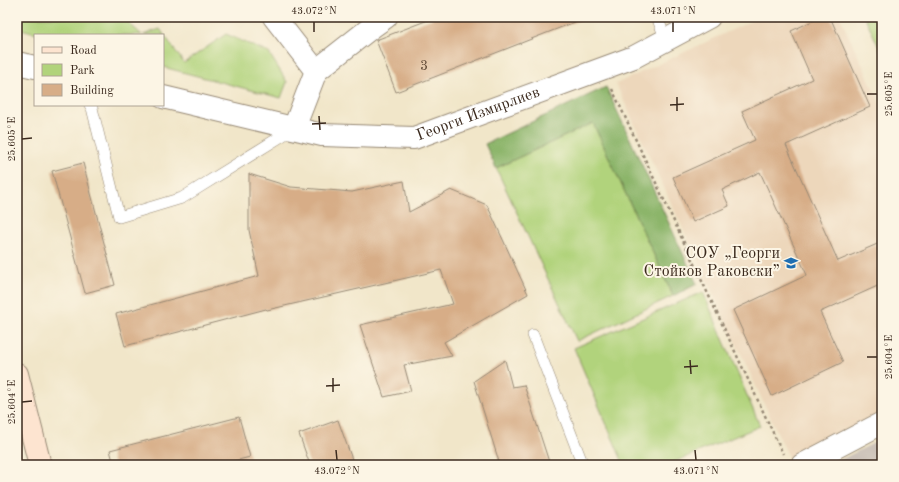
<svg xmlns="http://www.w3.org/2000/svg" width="899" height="482" font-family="'Old Standard TT',serif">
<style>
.built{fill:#edd7bb}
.industrial{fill:#ccc2b9}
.green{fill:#b1d37b;stroke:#767e4c}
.forest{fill:#8cb56b;stroke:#647044}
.building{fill:#d7ad87}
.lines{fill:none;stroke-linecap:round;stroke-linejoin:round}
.lane-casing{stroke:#968874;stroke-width:12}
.street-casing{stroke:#968874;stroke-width:24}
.secondary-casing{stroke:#968874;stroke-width:24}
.path{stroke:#968874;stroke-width:2.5;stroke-dasharray:3 3;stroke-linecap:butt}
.lane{stroke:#fff;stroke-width:11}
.street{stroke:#fff;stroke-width:22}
.secondary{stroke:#fde4d0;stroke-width:22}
.ticks{fill:none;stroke:#3b2a1e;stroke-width:1.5}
.labels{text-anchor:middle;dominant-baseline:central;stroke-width:4;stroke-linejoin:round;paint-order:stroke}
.number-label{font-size:14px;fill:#624b38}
.street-label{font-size:16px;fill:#3b2a1e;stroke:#fcf5e5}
.poi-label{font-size:16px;fill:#3b2a1e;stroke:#fcf5e5;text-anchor:end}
.neatline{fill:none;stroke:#3b2a1e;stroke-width:1.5}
.ticks-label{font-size:10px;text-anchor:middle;fill:#3b2a1e}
</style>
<rect width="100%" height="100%" fill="#fcf5e5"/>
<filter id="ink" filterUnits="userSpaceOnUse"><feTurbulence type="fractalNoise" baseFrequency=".025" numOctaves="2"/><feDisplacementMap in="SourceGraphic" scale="8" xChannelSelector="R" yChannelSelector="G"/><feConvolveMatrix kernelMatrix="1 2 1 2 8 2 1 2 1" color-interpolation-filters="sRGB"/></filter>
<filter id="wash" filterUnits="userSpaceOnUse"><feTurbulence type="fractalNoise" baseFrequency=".012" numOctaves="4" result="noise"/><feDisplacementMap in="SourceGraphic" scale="16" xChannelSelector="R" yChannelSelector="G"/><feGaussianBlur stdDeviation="0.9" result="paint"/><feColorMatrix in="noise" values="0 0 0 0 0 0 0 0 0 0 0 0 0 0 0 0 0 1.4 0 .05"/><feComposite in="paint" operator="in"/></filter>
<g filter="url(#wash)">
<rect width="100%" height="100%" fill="#f1e6c9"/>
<polygon class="built" points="760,17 840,17 882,107 882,419 791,462 616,84"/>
<polygon class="industrial" points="882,439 882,465 830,465"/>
<g class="green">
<polygon points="17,17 122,17 142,35 44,35 17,28"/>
<polygon points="865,17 882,17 882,54"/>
<polygon points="160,29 184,63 226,34 269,53 287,82 281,98 163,67 163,35 143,35"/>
<polygon points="593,123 673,296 577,341 496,168"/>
<polygon points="703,292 760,426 667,465 624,465 574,348"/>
</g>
<polygon class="forest" points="606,87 697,284 673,296 593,123 496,168 485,144"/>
<g id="blocks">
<g class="building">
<polygon points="436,17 585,17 585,18 396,92 376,40"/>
<polygon points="821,17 830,17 870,107 786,145 838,261 882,242 882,284 820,312 843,362 772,396 733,310 807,275 760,172 722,190 729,206 693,222 673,177 755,140 742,111 812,79 791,31"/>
<polygon points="83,163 115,285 85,293 52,171"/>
<polygon points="249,174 291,187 352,192 404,181 409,212 451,190 487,205 528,294 444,342 452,356 404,365 411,391 384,397 360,325 453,304 441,270 267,310 266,309 125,346 116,314 259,276 249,230"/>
<polygon points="505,360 512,387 524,385 550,465 500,465 474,381"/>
<polygon points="239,417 250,457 219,465 114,465 110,450"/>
<polygon points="338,420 354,465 310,465 299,434"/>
</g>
</g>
</g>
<g filter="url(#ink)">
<use href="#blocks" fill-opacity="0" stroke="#968874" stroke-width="1"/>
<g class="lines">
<defs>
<g id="lane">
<polyline points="657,17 666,40"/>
<polyline points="90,105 92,108 119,217 182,198 293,129"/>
<polyline points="533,335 583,465"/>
</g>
<g id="street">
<polyline points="274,17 316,71 294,128"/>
<polyline points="17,63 35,67"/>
<polyline points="316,71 372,27 386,17"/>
<path id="s1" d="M163,97l159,38 92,3 220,-81 75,-40"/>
<polyline points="802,465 882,423"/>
</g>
<polyline id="secondary" points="17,374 40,465"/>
</defs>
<use href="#lane" class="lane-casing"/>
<use href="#street" class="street-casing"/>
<use href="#secondary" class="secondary-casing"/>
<polyline class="path" points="612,89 783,454"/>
<use href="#lane" class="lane"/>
<use href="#street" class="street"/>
<use href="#secondary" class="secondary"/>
</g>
</g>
<path class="ticks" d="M314,22v10M673,22v10M867,94h10M677,97v14M670,105l14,-1M319,116l1,14M312,124l14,-1M22,139l10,-1M867,357h10M690,360l1,14M684,367l14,-1M333,378v14M326,386l14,-1M22,402l10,-1M336,450l1,10M695,450l1,10"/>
<defs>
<symbol id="school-bare" viewBox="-9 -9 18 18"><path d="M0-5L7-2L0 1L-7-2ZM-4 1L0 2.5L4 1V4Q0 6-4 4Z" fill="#1f6fb2" stroke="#fcf5e5" stroke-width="2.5" paint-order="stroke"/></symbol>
</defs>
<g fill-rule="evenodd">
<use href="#school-bare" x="781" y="253" width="20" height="20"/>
</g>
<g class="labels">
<g class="number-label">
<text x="424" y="66">3</text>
</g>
<g class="street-label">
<text stroke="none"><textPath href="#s1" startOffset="324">Георги Измирлиев</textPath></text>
</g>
<g class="poi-label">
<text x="780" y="254">СОУ „Георги<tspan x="780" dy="18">Стойков Раковски”</tspan></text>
</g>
</g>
<rect width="899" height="482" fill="none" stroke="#fcf5e5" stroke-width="44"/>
<rect x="34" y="34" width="130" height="72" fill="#fcf5e5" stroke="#afa495"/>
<rect x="42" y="47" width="20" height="6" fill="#fde4d0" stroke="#afa495"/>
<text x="70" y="54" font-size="12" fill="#3b2a1e">Road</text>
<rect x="42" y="64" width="20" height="12" fill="#b1d37b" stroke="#afa495"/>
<text x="70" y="74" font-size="12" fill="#3b2a1e">Park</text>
<rect x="42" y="84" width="20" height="12" fill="#d7ad87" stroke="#afa495"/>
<text x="70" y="94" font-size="12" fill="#3b2a1e">Building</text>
<rect x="22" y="22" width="855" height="438" class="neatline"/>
<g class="ticks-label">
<text x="314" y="14">43.072°N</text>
<text x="673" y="14">43.071°N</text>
<text transform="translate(888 94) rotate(-90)" y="4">25.605°E</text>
<text transform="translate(11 139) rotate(-90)" y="4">25.605°E</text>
<text transform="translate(888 357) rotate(-90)" y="4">25.604°E</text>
<text transform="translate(11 402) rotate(-90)" y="4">25.604°E</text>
<text x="337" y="474">43.072°N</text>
<text x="696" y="474">43.071°N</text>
</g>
</svg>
